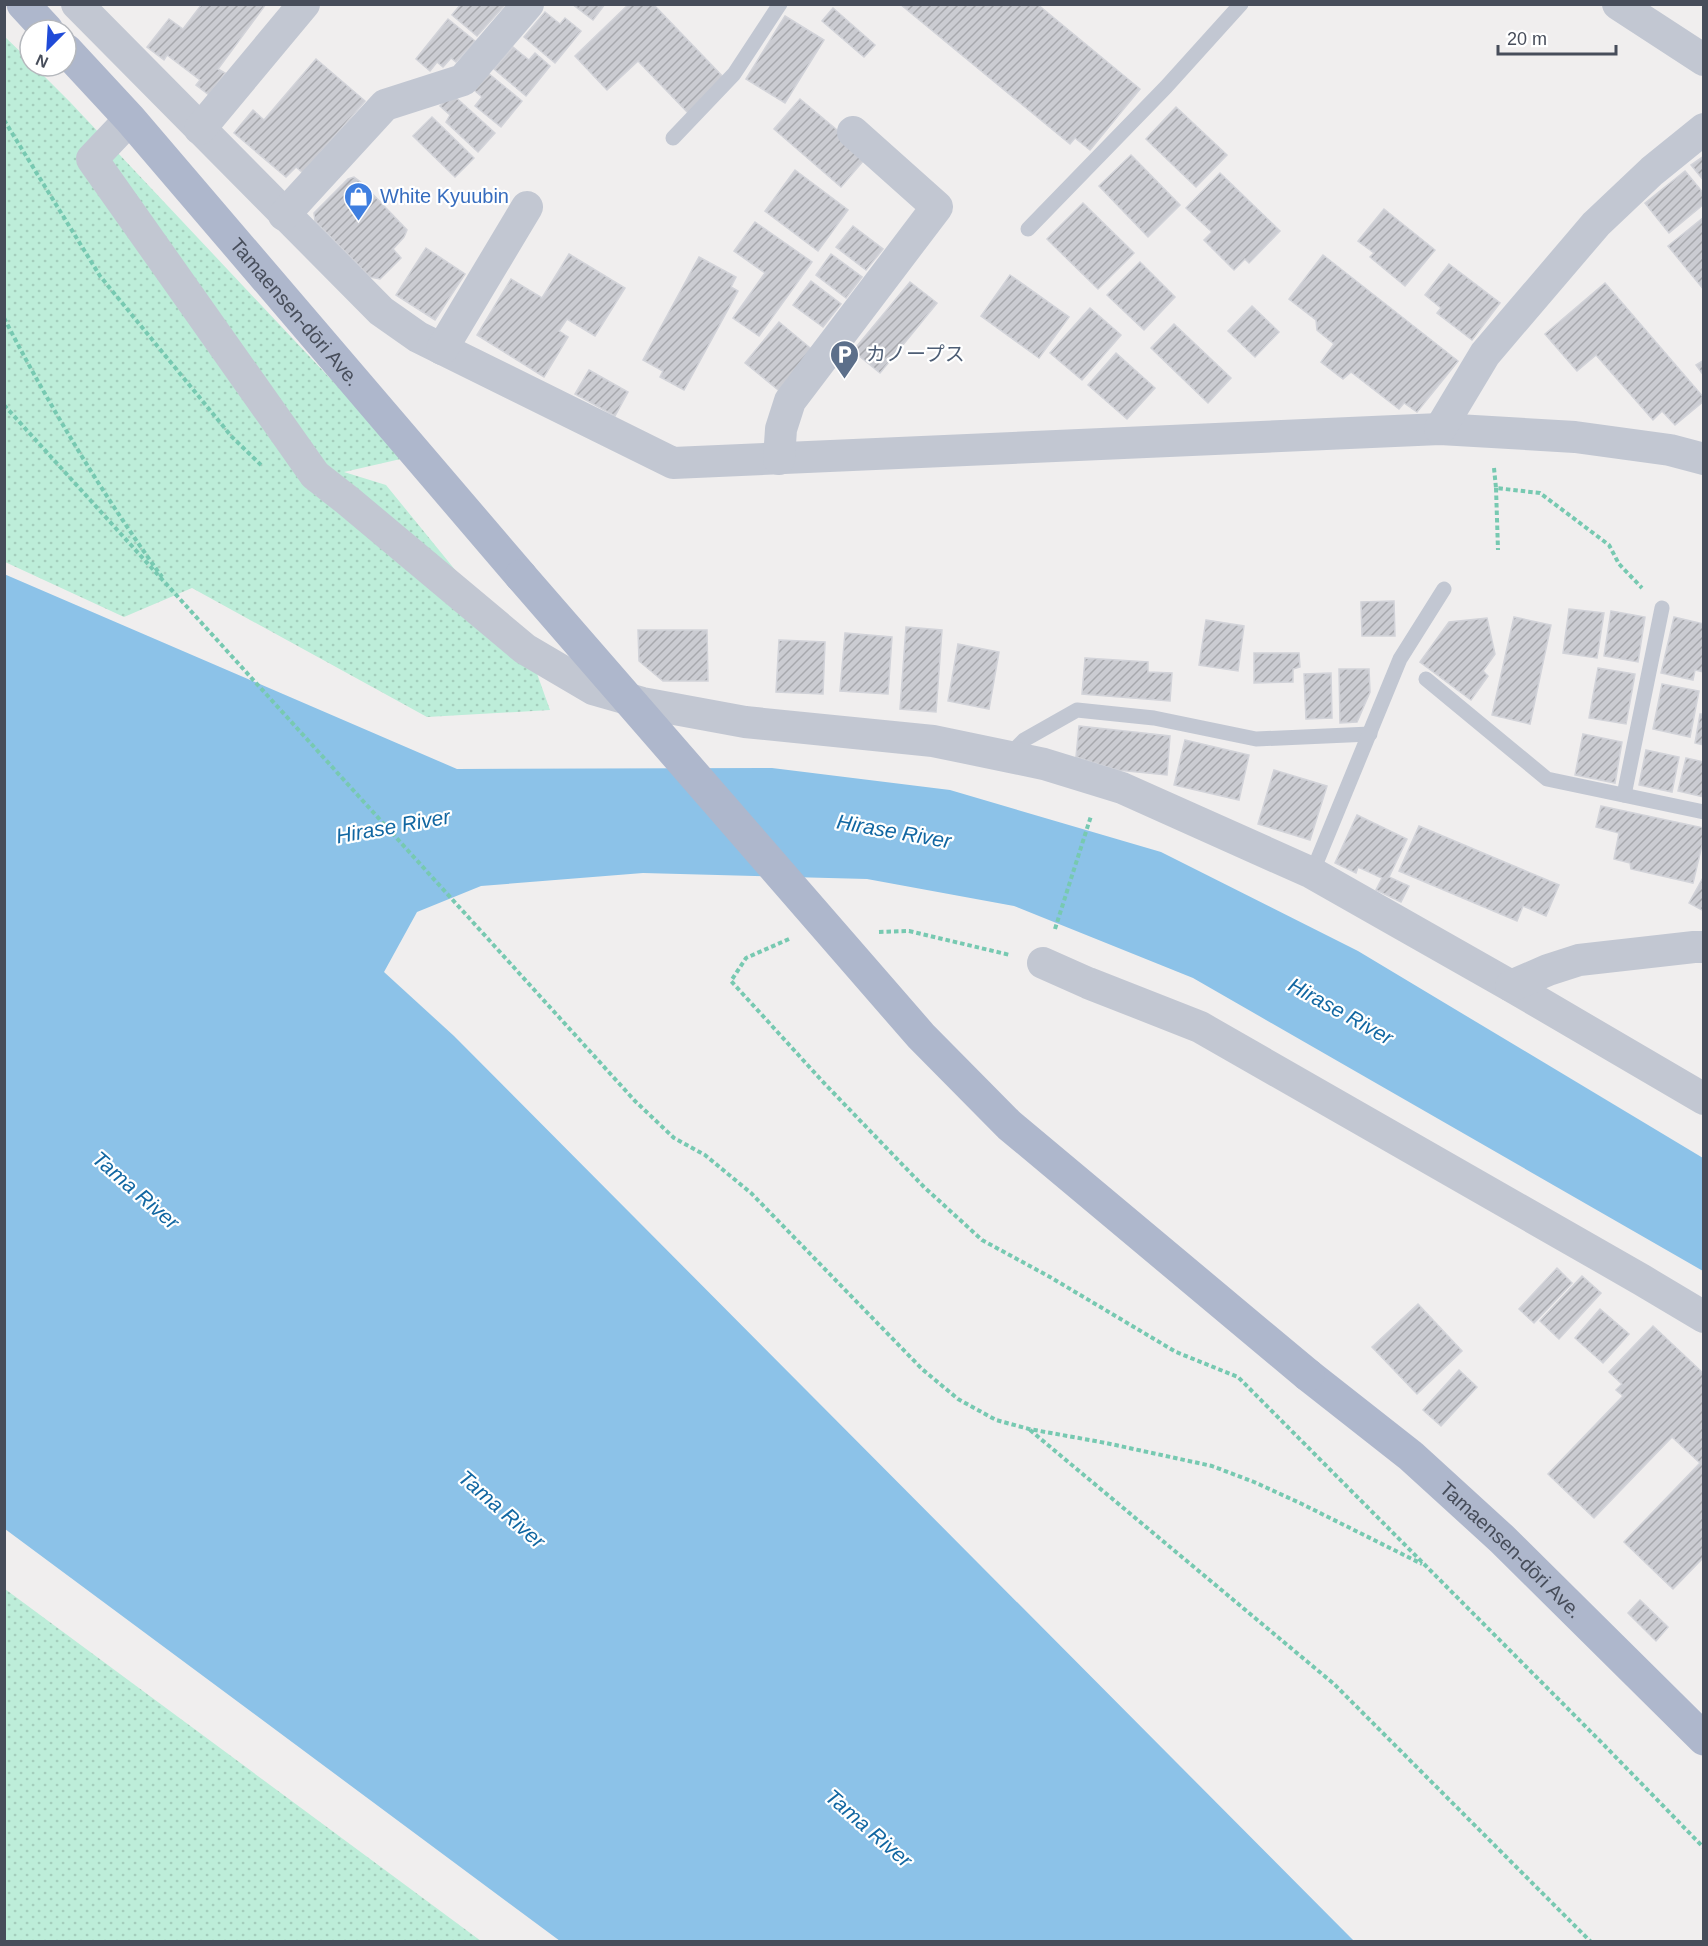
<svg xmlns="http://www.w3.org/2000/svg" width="1708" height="1946" font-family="Helvetica,'Noto Sans JP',sans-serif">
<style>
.grass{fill:url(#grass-dots)}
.water{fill:#8cc2e8}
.building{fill:url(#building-hatch);stroke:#d2d3d9;stroke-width:1.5}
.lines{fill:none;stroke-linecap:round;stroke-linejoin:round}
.path{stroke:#77c9b1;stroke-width:4;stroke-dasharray:4.5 3;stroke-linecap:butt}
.service{stroke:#c2c7d2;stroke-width:15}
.minor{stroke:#c2c7d2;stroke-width:32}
.primary{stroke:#aeb7cc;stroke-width:33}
.primary-bridge{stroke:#aeb7cc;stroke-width:33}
.labels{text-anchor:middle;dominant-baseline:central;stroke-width:4.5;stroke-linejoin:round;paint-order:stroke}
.shop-label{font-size:20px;fill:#366cbe;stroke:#fff;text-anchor:start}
.street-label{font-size:20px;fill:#474d5a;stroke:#fff}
.service-label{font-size:20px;fill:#4e5e75;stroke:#fff;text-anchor:start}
.water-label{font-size:21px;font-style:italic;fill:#1267a2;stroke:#fff}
</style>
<defs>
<pattern id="grass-dots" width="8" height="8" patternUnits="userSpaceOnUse" patternTransform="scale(1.5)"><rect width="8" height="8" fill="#bdedd9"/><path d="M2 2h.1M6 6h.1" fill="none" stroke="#a4cdbc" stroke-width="1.8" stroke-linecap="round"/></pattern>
<pattern id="building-hatch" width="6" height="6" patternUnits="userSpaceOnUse" patternTransform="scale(1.5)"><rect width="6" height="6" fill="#cbccd2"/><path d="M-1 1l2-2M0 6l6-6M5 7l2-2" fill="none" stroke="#a7a8ad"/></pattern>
</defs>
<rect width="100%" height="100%" fill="#f0eeee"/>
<g class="grass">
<polygon points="4,36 30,61 30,66 34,66 70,102 405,458 344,472 386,485 535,668 550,710 427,717 192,588 124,617 5,562"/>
<polygon points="5,1589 481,1941 5,1941"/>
</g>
<polygon class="water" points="4,574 457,769 772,768 950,790 1161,852 1358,951 1703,1158 1703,1271 1193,978 1014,906 867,879 643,873 481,886 417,912 384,972 454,1036 1354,1941 560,1941 5,1529"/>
<g class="building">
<polygon points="202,4 266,4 218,69 225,73 209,95 196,85 200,80 167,55 164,60 147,47 169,19 183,29"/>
<polygon points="461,4 503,4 504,6 477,36 452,15"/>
<polygon points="572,4 605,4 593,20"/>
<polygon points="629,4 653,4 727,81 691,116 638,61 607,90 575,56"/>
<polygon points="900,4 1037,4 1140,89 1090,150 1075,138 1070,144"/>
<polygon points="833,8 875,45 864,57 822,21"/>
<polygon points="545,12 560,24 565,18 581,31 555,63 524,37"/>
<polygon points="785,16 824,40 785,103 746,79"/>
<polygon points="448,19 475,41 456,62 451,58 443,67 437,62 430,71 416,59"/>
<polygon points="513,47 529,60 535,53 550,66 526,96 494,69"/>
<polygon points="316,59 365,101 303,173 296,167 286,177 234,133 253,110 264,120"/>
<polygon points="488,73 522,101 501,127 475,106 482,97 474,90"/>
<polygon points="452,94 495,133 478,152 446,122 450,115 440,106"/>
<polygon points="800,99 843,135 864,160 841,187 774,129"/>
<polygon points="1176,107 1227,155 1196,187 1146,139"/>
<polygon points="432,117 474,158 455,177 413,136"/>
<polygon points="1131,155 1180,205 1148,237 1099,186"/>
<polygon points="1704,156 1704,181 1691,165"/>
<polygon points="795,170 848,210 818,251 765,211"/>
<polygon points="1685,171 1704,194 1704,204 1669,233 1645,203"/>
<polygon points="1220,173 1280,231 1249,263 1245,259 1234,270 1204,240 1212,232 1186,208"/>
<polygon points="354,177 362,183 407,230 404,237 393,249 401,258 380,279 370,277 315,221 314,213 348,179"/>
<polygon points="1083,203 1134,253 1098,289 1047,239"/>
<polygon points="1384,209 1435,250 1405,286 1370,257 1374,253 1358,241"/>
<polygon points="1704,217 1704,290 1668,246"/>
<polygon points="755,222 812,262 759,336 733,318 765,273 734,251"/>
<polygon points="853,226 883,249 866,270 836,247"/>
<polygon points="426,248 465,274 435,320 396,295"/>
<polygon points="569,254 625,288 595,336 567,319 559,331 568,337 544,377 477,335 511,279 542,298"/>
<polygon points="831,254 862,277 846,298 816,275"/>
<polygon points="1323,255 1458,361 1417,412 1404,403 1399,409 1351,372 1343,379 1321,362 1334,344 1317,330 1316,320 1289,299"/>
<polygon points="699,257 736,277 731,287 738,291 684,390 660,377 663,371 643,360"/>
<polygon points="1140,262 1175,297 1144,330 1107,295"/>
<polygon points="1449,264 1500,303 1472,340 1437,313 1441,308 1425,295"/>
<polygon points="1010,275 1069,317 1039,358 981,316"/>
<polygon points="811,281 841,304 823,327 793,305"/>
<polygon points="910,282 937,303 880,373 853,351"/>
<polygon points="1605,283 1704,398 1704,401 1675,425 1662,411 1653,420 1596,355 1577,371 1545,334"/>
<polygon points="1252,306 1279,332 1255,357 1228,331"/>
<polygon points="1090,308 1121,335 1082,380 1050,353"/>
<polygon points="779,322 815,352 782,393 745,363"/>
<polygon points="1174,324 1231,378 1208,403 1151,348"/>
<polygon points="1116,353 1155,388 1127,419 1088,385"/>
<polygon points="1704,360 1704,376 1696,365"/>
<polygon points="589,370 628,392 615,416 575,394"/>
<polygon points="1394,601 1395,636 1362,636 1361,602"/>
<polygon points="1569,609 1604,613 1597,658 1563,653"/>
<polygon points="1611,611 1645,617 1638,662 1604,656"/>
<polygon points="1514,617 1551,625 1530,724 1492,715"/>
<polygon points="1674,617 1704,624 1704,672 1695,670 1693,680 1661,673"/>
<polygon points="1487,618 1495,654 1483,671 1488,676 1471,700 1420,662 1449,622"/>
<polygon points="1206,620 1244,626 1238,671 1199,665"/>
<polygon points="906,627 942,630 936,712 900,709"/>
<polygon points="638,630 707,630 708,681 663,681 639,661"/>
<polygon points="845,633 892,637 888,694 840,691"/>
<polygon points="779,640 825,642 823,694 776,692"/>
<polygon points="958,644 999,652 989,709 948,701"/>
<polygon points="1254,653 1299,653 1300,667 1293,669 1293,682 1254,683"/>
<polygon points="1085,658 1148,662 1148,672 1172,673 1170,701 1082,694"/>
<polygon points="1598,668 1635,674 1626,724 1589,718"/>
<polygon points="1339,669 1369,669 1370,692 1357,722 1340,723"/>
<polygon points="1331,673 1332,718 1306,719 1304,674"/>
<polygon points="1662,684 1699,691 1690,737 1653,729"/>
<polygon points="1700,714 1704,714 1704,745 1695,743"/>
<polygon points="1079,726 1170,736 1167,775 1117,770 1076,757"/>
<polygon points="1583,734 1622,742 1615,783 1575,775"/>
<polygon points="1185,740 1249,755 1239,800 1174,785"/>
<polygon points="1646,750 1679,757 1672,792 1639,785"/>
<polygon points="1686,758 1704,762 1704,797 1678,791"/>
<polygon points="1274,770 1327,786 1310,840 1258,824"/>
<polygon points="1601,806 1704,828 1704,837 1693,883 1631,869 1630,863 1614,859 1619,833 1596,827"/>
<polygon points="1357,815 1407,839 1389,877 1409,886 1401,902 1376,890 1382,878 1358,867 1356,873 1335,863"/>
<polygon points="1419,826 1559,885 1546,916 1523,906 1517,921 1399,871"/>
<polygon points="1704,876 1704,911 1689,903"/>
<polygon points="1557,1268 1572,1283 1534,1323 1519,1309"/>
<polygon points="1582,1276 1601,1293 1559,1339 1540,1321"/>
<polygon points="1418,1304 1462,1351 1417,1394 1372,1347"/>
<polygon points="1600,1309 1629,1334 1603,1363 1575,1338"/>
<polygon points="1653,1326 1704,1374 1704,1557 1673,1589 1624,1542 1700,1463 1672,1437 1594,1518 1548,1474 1623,1396 1616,1390 1622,1384 1609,1372"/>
<polygon points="1459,1370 1477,1387 1441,1426 1423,1410"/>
<polygon points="1640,1600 1668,1627 1656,1641 1628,1613"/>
</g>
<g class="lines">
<g class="path">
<polyline points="4,120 100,276 232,437 261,465"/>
<path d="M4,318c47,91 99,177 158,259"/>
<polyline points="4,405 635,1101 674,1138 705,1155 751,1193 922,1369 958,1399 996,1420 1029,1429 1106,1443 1212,1466 1254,1482 1302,1504 1422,1564"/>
<polyline points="1494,468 1496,488 1540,493 1609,545 1619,564 1642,588"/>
<polyline points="1496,488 1498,550"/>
<polyline points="1055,929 1091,816"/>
<polyline points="879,932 909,931 1010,955"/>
<polyline points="789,939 746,958 731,981 824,1083 924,1187 982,1240 1050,1277 1176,1352 1238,1377 1605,1746 1704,1848"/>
<polyline points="1030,1430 1334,1684 1591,1942"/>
</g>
<g class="service">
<polyline points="673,138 734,74 780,4"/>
<polyline points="1028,229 1166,87 1241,4"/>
<polyline points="1426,679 1547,779 1704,812"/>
<polyline points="1007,757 1024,740 1077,710 1154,718 1256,739 1370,734"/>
<polyline points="1624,795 1662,608"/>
<polyline points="1312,873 1400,659 1444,589"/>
</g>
<g class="minor">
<polyline points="77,4 381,311 418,337 673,463 1440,429 1575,437 1670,450 1704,459"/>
<polyline points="1618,4 1704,60"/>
<polyline points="130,119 92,159 315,475 347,500 525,649 593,689 642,703 745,722 933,741 1044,764 1122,788 1312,873 1511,986 1704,1099"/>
<polyline points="200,129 304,4"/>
<polyline points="284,215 385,105 463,80 528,4"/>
<polyline points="442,349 527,207"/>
<polyline points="1440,429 1485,354 1596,224 1652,171 1704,129"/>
<polyline points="779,459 781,429 790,401 937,207 853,132"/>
<polyline points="1043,963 1088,983 1200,1027 1642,1280 1704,1317"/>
<polyline points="1511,986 1548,970 1579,960 1694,947 1704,947"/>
</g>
<g class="primary">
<polyline points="23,4 47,30"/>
<path id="s1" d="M66,50l64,69 391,457"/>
<path id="s2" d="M1308,1375l103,81 91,83 202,200"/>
</g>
<polyline class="primary-bridge" points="521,576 921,1036 1009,1125 1308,1375"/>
</g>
<defs>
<symbol id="shop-pin" viewBox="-11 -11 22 30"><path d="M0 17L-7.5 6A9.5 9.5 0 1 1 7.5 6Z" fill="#3f7fe0" stroke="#fff"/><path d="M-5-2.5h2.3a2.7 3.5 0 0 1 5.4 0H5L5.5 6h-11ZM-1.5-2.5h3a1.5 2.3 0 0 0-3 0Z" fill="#fff"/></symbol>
<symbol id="parking-pin" viewBox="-11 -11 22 30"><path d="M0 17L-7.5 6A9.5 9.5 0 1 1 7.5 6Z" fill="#5c6f8a" stroke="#fff"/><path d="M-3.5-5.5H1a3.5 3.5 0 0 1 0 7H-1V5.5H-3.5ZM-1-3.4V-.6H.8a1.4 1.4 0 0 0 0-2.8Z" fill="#fff"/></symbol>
</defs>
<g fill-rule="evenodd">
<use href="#shop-pin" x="342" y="180" width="33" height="45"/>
<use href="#parking-pin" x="828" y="338" width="33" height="45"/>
</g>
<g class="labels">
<g class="shop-label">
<text x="380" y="196">White Kyuubin</text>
</g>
<g class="street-label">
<text stroke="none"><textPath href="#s1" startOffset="348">Tamaensen-dōri Ave.</textPath></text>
<text stroke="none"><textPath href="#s2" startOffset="268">Tamaensen-dōri Ave.</textPath></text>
</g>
<g class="service-label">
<text x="866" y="354">カノープス</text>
</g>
<g class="water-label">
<text transform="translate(393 826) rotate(-10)">Hirase River</text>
<text transform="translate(894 831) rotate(10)">Hirase River</text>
<text transform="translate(1341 1011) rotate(29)">Hirase River</text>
<text transform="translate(136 1190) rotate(41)">Tama River</text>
<text transform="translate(502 1509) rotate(41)">Tama River</text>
<text transform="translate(869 1828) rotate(41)">Tama River</text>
</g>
</g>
<rect width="1708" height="1946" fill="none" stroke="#474d5a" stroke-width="12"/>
<g transform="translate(48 48) rotate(204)"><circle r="28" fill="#ffffff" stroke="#b5b8bd" stroke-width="1.5"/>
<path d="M0-4.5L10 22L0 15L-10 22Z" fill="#204bd8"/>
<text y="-9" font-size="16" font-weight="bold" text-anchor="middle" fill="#474d5a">N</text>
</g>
<path d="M1498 45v9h118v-9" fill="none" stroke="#474d5a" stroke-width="3"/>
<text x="1507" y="45" font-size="18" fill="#474d5a" stroke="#ffffff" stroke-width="4.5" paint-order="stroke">20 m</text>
</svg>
